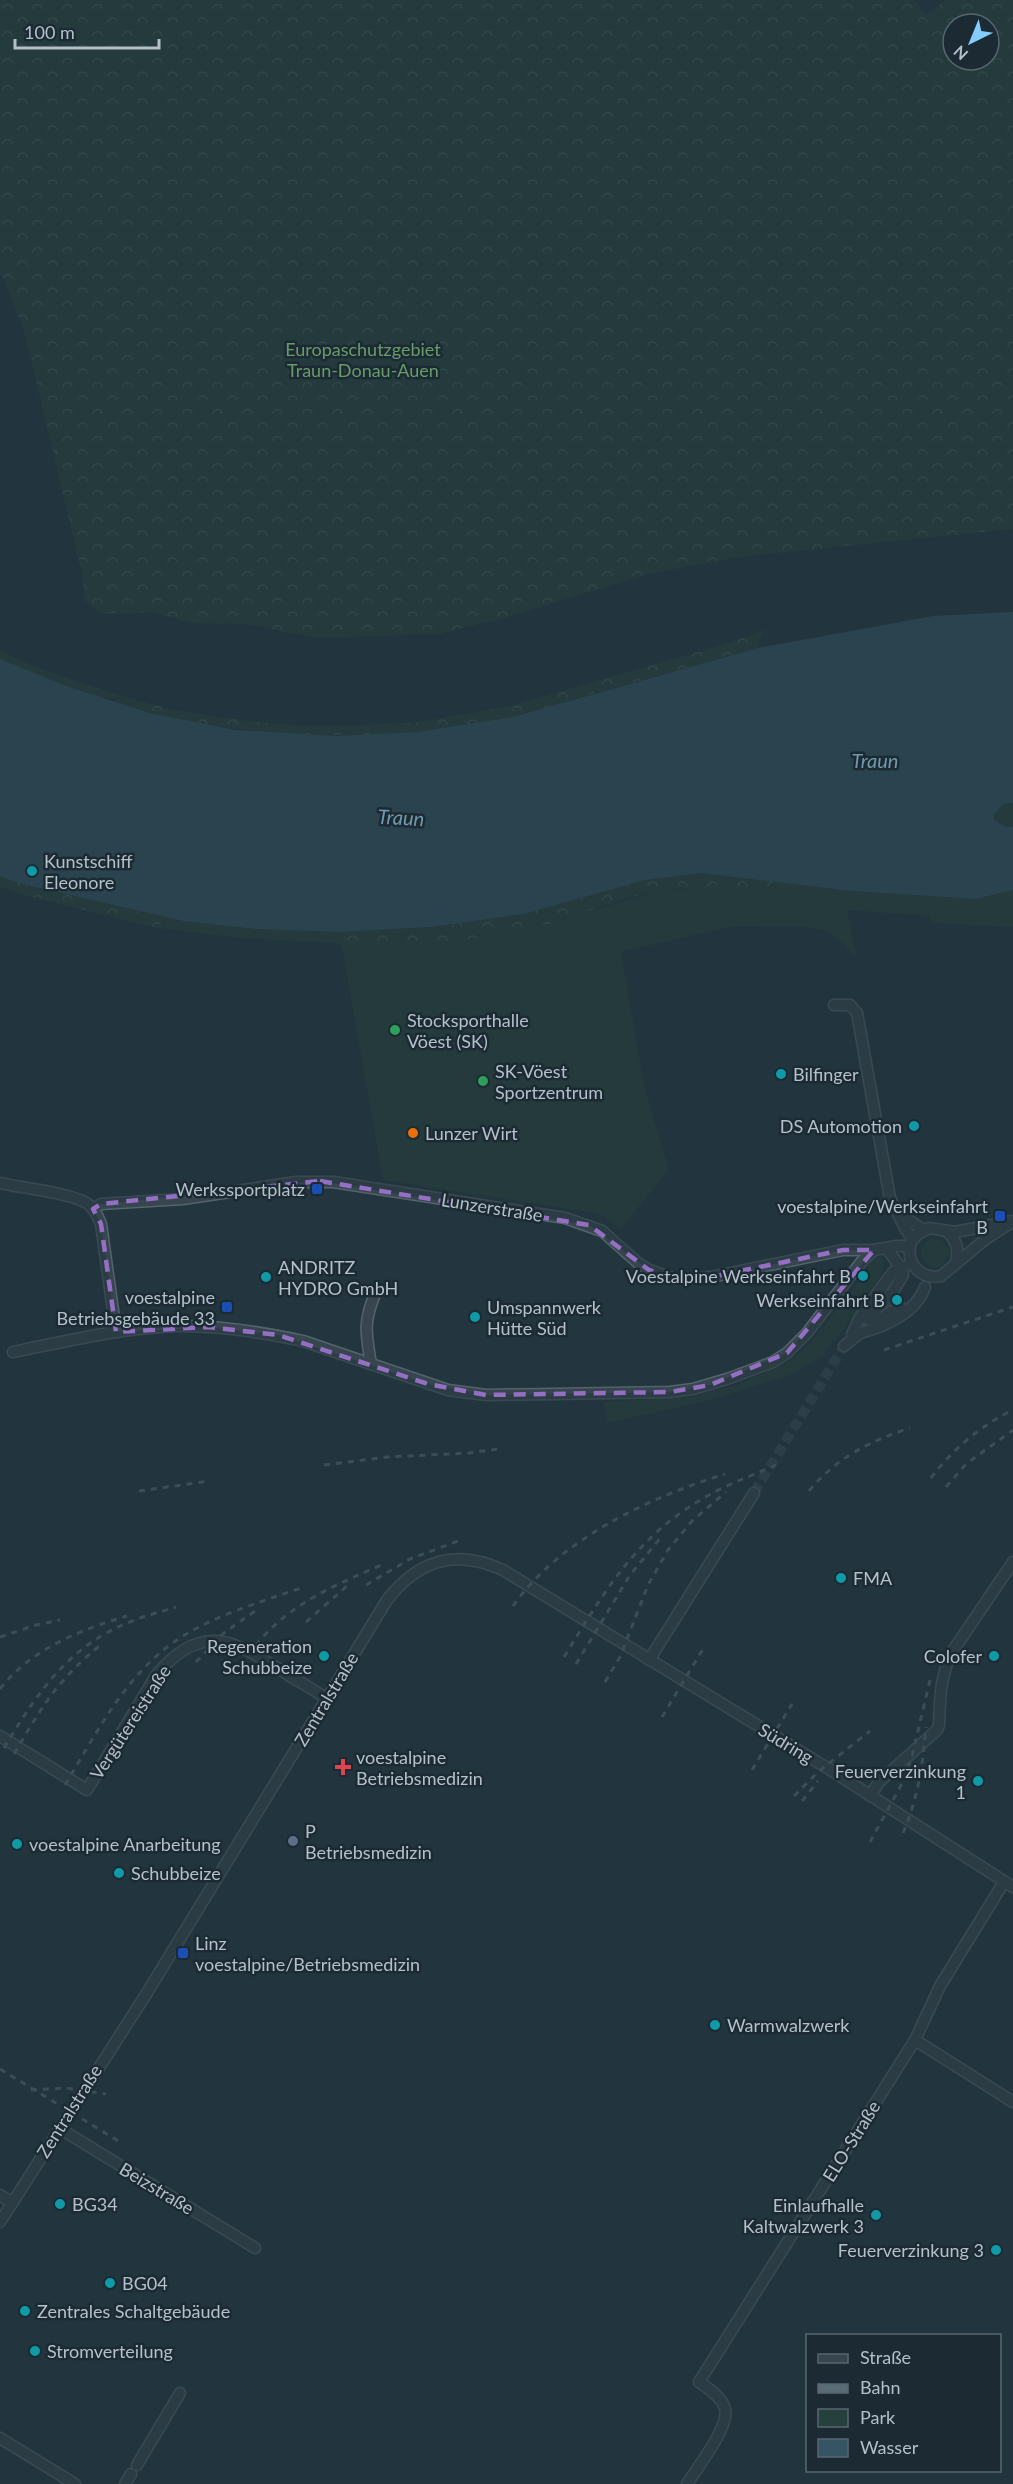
<svg xmlns="http://www.w3.org/2000/svg" width="1013" height="2484" font-family="Lato,sans-serif">
<style>
.green{fill:#26413d}
.forest{fill:url(#forest-crowns);fill-rule:evenodd}
.water{fill:#355565}
.lines{fill:none;stroke-linecap:round;stroke-linejoin:round}
.minor-tunnel{stroke:#394a53;stroke-width:10;stroke-dasharray:10 5;stroke-linecap:butt}
.minor-casing{stroke:#55636c;stroke-width:13}
.minor{stroke:#37464e;stroke-width:10}
.rail{stroke:#596b75;stroke-width:3;stroke-dasharray:6 6;stroke-linecap:butt}
.marked{fill:none;stroke:#946fc4;stroke-width:4.5;stroke-dasharray:12 8;stroke-linejoin:round}
.culture-dot{fill:#0f9aa8;stroke:#1c2b33;stroke-width:2}
.leisure-dot{fill:#2e9e5b;stroke:#1c2b33;stroke-width:2}
.food-dot{fill:#e8710a;stroke:#1c2b33;stroke-width:2}
.transit-dot{fill:#1a4fb4;stroke:#1c2b33;stroke-width:2}
.health-dot{fill:#e0444e;stroke:#1c2b33;stroke-width:2}
.service-dot{fill:#5c6f8a;stroke:#1c2b33;stroke-width:2}
.labels{text-anchor:middle;dominant-baseline:central;stroke-width:5;stroke-linejoin:round;paint-order:stroke}
.park-label{font-size:18px;fill:#699b69;stroke:#1c2b33}
.poi-label{font-size:18px;fill:#b3c0c9;stroke:#1c2b33;text-anchor:start}
.street-label{font-size:18px;fill:#b3c0c9;stroke:#1c2b33}
.water-label{font-size:20px;font-style:italic;fill:#7199ad;stroke:#1c2b33}
</style>
<defs>
<pattern id="forest-crowns" width="20" height="18" patternUnits="userSpaceOnUse" patternTransform="scale(1.5)"><rect width="20" height="18" fill="#26413d"/><path d="M2 6a3 3 0 1 1 6 0M12 15a3 3 0 1 1 6 0" fill="none" stroke="#435b58"/></pattern>
</defs>
<rect width="100%" height="100%" fill="#23353e"/>
<g class="green">
<path d="M0,651l44,19 84,28c-38,6 -92,-24 -128,-39z"/>
<polygon points="1013,803 1013,827 1006,827 994,820 994,814 1004,804"/>
<polygon points="773,880 852,891 976,899 1013,890 1013,927 931,923 930,916 847,910 856,958 842,942 827,931 806,927 733,926 621,952 644,1085 669,1170 620,1229 604,1216 596,1213 383,1180 342,947 335,943 241,938 157,928 167,917 256,929 339,932 343,947 428,944 533,928 658,891 702,887 773,890"/>
<circle cx="935" cy="1253" r="14"/>
<polygon points="883,1256 884,1267 880,1278 835,1341 833,1340 823,1356 793,1374 706,1401 607,1423 604,1402 692,1397 736,1385 786,1364 809,1345 864,1273 869,1270 867,1265 874,1257"/>
</g>
<g class="forest">
<path d="M0,0h914l12,15 20,-15h67v529l-275,28 -90,17 -148,45 -61,15 -123,4 -71,-14 -54,-1 -38,-11 -50,2 -18,-13 -3,-27 -58,-243 -24,-60zM953,24h36v36h-36z"/>
<path d="M767,629l-7,8 -2,11c-54,15 -108,30 -162,45 -28,8 -56,18 -84,24 -132,28 -271,25 -400,-16l16,-3 52,13 67,10 46,4h69l59,-3 93,-17 218,-63z"/>
<path d="M702,873l71,7v11c-38,-3 -76,-6 -114,0 -43,7 -84,28 -127,37 -62,14 -126,19 -190,19l-3,-15 91,-5 215,-47z"/>
<polygon points="0,876 18,883 167,917 157,928 32,897 0,887"/>
</g>
<polygon class="water" points="1013,612 1013,803 1004,804 994,814 994,820 1006,827 1013,827 1013,890 976,899 852,891 702,873 645,880 523,914 430,927 339,932 256,929 184,921 18,883 0,876 0,659 69,687 150,713 236,730 337,736 418,732 513,717 758,648 933,616"/>
<g class="lines">
<polyline class="minor-tunnel" points="754,1493 844,1346"/>
<defs>
<g id="minor">
<polyline points="834,1005 850,1005 857,1013 890,1198 906,1230 913,1239"/>
<path d="M0,1183c22,5 72,10 88,21 7,5 10,13 13,20l15,108"/>
<polyline points="93,1209 101,1204 183,1199 297,1182 333,1182 565,1218 602,1231 638,1263 649,1270 675,1279 711,1277 843,1250 874,1250 897,1246 910,1246"/>
<polyline points="899,1214 924,1230"/>
<path d="M1012,1222l-25,16 -46,38c-21,4 -36,-13 -30,-34l7,-8 11,-6 26,4 58,-11"/>
<path d="M946,1231c11,9 14,20 9,33"/>
<polyline points="894,1290 903,1275 901,1268 906,1266"/>
<polyline points="867,1319 889,1295"/>
<polyline points="873,1324 900,1306"/>
<path d="M860,1333c24,-6 56,-20 65,-46"/>
<polyline points="852,1334 860,1317 893,1272 901,1268 887,1249"/>
<polyline points="844,1346 860,1333"/>
<path d="M13,1352c54,-11 108,-24 163,-26 43,-1 85,6 127,15l145,49 38,5 184,-3 23,-3 34,-10 46,-17 14,-9 20,-20 55,-72 12,-11"/>
<path d="M371,1364c-5,-31 -8,-41 4,-70"/>
<polyline points="649,1660 754,1493"/>
<polyline points="302,1683 326,1698"/>
<path d="M0,1736l87,54 70,-116c52,-61 87,-25 141,7"/>
<path d="M870,1796l9,-14 58,-52 2,-5c1,-27 1,-48 13,-73l61,-90"/>
<polyline points="915,2040 1013,2102"/>
<polyline points="59,2128 255,2248"/>
<polyline points="0,2195 12,2203"/>
<path d="M0,2222l145,-226 242,-396c32,-41 69,-51 116,-30l326,199 184,118"/>
<polyline points="0,2438 75,2484"/>
<polyline points="137,2465 180,2393"/>
<polyline points="125,2484 131,2474"/>
<path d="M687,2484c10,-16 43,-58 38,-75 -2,-11 -17,-21 -26,-27l216,-342 25,-54 64,-104"/>
</g>
</defs>
<use href="#minor" class="minor-casing"/>
<use href="#minor" class="minor"/>
<g class="rail">
<polyline points="884,1350 1013,1307"/>
<polyline points="324,1465 387,1457 469,1453 498,1449"/>
<path d="M931,1478c21,-28 50,-53 82,-68"/>
<polyline points="946,1487 966,1464 1013,1430"/>
<polyline points="139,1491 210,1481"/>
<path d="M809,1491c27,-33 61,-50 101,-63"/>
<polyline points="366,1585 410,1559 458,1541"/>
<path d="M513,1606c47,-67 135,-108 212,-132"/>
<polyline points="306,1622 347,1586"/>
<polyline points="0,1637 36,1625 60,1620"/>
<path d="M564,1657c41,-67 74,-123 145,-162 21,-12 45,-20 67,-30"/>
<polyline points="196,1662 225,1632 258,1609"/>
<polyline points="576,1664 630,1575 662,1536"/>
<path d="M242,1665c34,-56 86,-77 144,-102"/>
<polyline points="605,1682 620,1657 648,1585 668,1550 692,1521 726,1492"/>
<path d="M0,1689c31,-40 80,-59 127,-73"/>
<polyline points="662,1717 703,1649"/>
<path d="M4,1748c34,-56 64,-102 128,-127 14,-6 29,-9 44,-14"/>
<path d="M14,1754c28,-48 45,-76 89,-111"/>
<polyline points="752,1770 792,1704"/>
<path d="M65,1785c32,-53 63,-115 118,-149 36,-22 78,-34 118,-48"/>
<polyline points="794,1796 818,1772 870,1731"/>
<polyline points="802,1801 818,1781"/>
<path d="M903,1833c15,-35 20,-69 23,-106"/>
<polyline points="870,1842 905,1778 913,1752 931,1676"/>
<polyline points="0,2069 120,2142"/>
<polyline points="31,2090 66,2088 106,2094"/>
</g>
</g>
<path d="M0 0H1013V2484H0ZM320,1181l269,44 60,45 26,9 36,-2 132,-27h31l-87,103 -77,32 -40,7 -184,3 -58,-11 -150,-49 -70,-8 -92,5 -15,-108 -8,-15 8,-5z" fill="#23353e" fill-opacity=".55" fill-rule="evenodd"/>
<path class="marked" d="M320,1181l269,44 60,45 26,9 36,-2 132,-27h31l-87,103 -77,32 -40,7 -184,3 -58,-11 -150,-49 -70,-8 -92,5 -15,-108 -8,-15 8,-5z"/>
<g class="culture-dot">
<circle cx="32" cy="871" r="6"/>
<circle cx="781" cy="1074" r="6"/>
<circle cx="914" cy="1126" r="6"/>
<circle cx="863" cy="1276" r="6"/>
<circle cx="266" cy="1277" r="6"/>
<circle cx="897" cy="1300" r="6"/>
<circle cx="475" cy="1317" r="6"/>
<circle cx="841" cy="1578" r="6"/>
<circle cx="324" cy="1656" r="6"/>
<circle cx="994" cy="1656" r="6"/>
<circle cx="978" cy="1781" r="6"/>
<circle cx="17" cy="1844" r="6"/>
<circle cx="119" cy="1873" r="6"/>
<circle cx="715" cy="2025" r="6"/>
<circle cx="60" cy="2204" r="6"/>
<circle cx="876" cy="2215" r="6"/>
<circle cx="996" cy="2250" r="6"/>
<circle cx="110" cy="2283" r="6"/>
<circle cx="25" cy="2311" r="6"/>
<circle cx="35" cy="2351" r="6"/>
</g>
<g class="leisure-dot">
<circle cx="395" cy="1030" r="6"/>
<circle cx="483" cy="1081" r="6"/>
</g>
<circle class="food-dot" cx="413" cy="1133" r="6"/>
<g class="transit-dot">
<rect x="311" y="1183" width="12" height="12" rx="3"/>
<rect x="994" y="1210" width="12" height="12" rx="3"/>
<rect x="221" y="1301" width="12" height="12" rx="3"/>
<rect x="177" y="1947" width="12" height="12" rx="3"/>
</g>
<path class="health-dot" d="M340 1758h6v6h6v6h-6v6h-6v-6h-6v-6h6z"/>
<circle class="service-dot" cx="293" cy="1841" r="6"/>
<g class="labels">
<g class="park-label">
<text x="363" y="349">Europaschutzgebiet<tspan x="363" dy="21">Traun-Donau-Auen</tspan></text>
</g>
<g class="poi-label">
<text x="44" y="861">Kunstschiff<tspan x="44" dy="21">Eleonore</tspan></text>
<text x="407" y="1020">Stocksporthalle<tspan x="407" dy="21">Vöest (SK)</tspan></text>
<text x="495" y="1071">SK-Vöest<tspan x="495" dy="21">Sportzentrum</tspan></text>
<text x="793" y="1074">Bilfinger</text>
<text x="902" y="1126" text-anchor="end">DS Automotion</text>
<text x="425" y="1133">Lunzer Wirt</text>
<text x="305" y="1189" text-anchor="end">Werkssportplatz</text>
<text x="988" y="1206" text-anchor="end">voestalpine/Werkseinfahrt<tspan x="988" dy="21">B</tspan></text>
<text x="278" y="1267">ANDRITZ<tspan x="278" dy="21">HYDRO GmbH</tspan></text>
<text x="851" y="1276" text-anchor="end">Voestalpine Werkseinfahrt B</text>
<text x="215" y="1297" text-anchor="end">voestalpine<tspan x="215" dy="21">Betriebsgebäude 33</tspan></text>
<text x="885" y="1300" text-anchor="end">Werkseinfahrt B</text>
<text x="487" y="1307">Umspannwerk<tspan x="487" dy="21">Hütte Süd</tspan></text>
<text x="853" y="1578">FMA</text>
<text x="312" y="1646" text-anchor="end">Regeneration<tspan x="312" dy="21">Schubbeize</tspan></text>
<text x="982" y="1656" text-anchor="end">Colofer</text>
<text x="356" y="1757">voestalpine<tspan x="356" dy="21">Betriebsmedizin</tspan></text>
<text x="966" y="1771" text-anchor="end">Feuerverzinkung<tspan x="966" dy="21">1</tspan></text>
<text x="305" y="1831">P<tspan x="305" dy="21">Betriebsmedizin</tspan></text>
<text x="29" y="1844">voestalpine Anarbeitung</text>
<text x="131" y="1873">Schubbeize</text>
<text x="195" y="1943">Linz<tspan x="195" dy="21">voestalpine/Betriebsmedizin</tspan></text>
<text x="727" y="2025">Warmwalzwerk</text>
<text x="72" y="2204">BG34</text>
<text x="864" y="2205" text-anchor="end">Einlaufhalle<tspan x="864" dy="21">Kaltwalzwerk 3</tspan></text>
<text x="984" y="2250" text-anchor="end">Feuerverzinkung 3</text>
<text x="122" y="2283">BG04</text>
<text x="37" y="2311">Zentrales Schaltgebäude</text>
<text x="47" y="2351">Stromverteilung</text>
</g>
<g class="street-label">
<text transform="translate(492 1207) rotate(9)">Lunzerstraße</text>
<text transform="translate(326 1699) rotate(-59)">Zentralstraße</text>
<text transform="translate(130 1722) rotate(-57)">Vergütereistraße</text>
<text transform="translate(786 1743) rotate(31)">Südring</text>
<text transform="translate(69 2111) rotate(-58)">Zentralstraße</text>
<text transform="translate(851 2141) rotate(-58)">ELO-Straße</text>
<text transform="translate(157 2188) rotate(31)">Beizstraße</text>
</g>
<g class="water-label">
<text x="875" y="760">Traun</text>
<text transform="translate(401 817) rotate(3)">Traun</text>
</g>
</g>
<rect x="806" y="2334" width="195" height="138" fill="#1c2b33" stroke="#58676f" stroke-width="1.5"/>
<rect x="818" y="2354" width="30" height="9" fill="#37464e" stroke="#58676f" stroke-width="1.5"/>
<text x="860" y="2364" font-size="18" fill="#b3c0c9">Straße</text>
<rect x="818" y="2384" width="30" height="9" fill="#596b75" stroke="#58676f" stroke-width="1.5"/>
<text x="860" y="2394" font-size="18" fill="#b3c0c9">Bahn</text>
<rect x="818" y="2409" width="30" height="18" fill="#26413d" stroke="#58676f" stroke-width="1.5"/>
<text x="860" y="2424" font-size="18" fill="#b3c0c9">Park</text>
<rect x="818" y="2439" width="30" height="18" fill="#355565" stroke="#58676f" stroke-width="1.5"/>
<text x="860" y="2454" font-size="18" fill="#b3c0c9">Wasser</text>
<g transform="translate(971 42) rotate(223)"><circle r="28" fill="#1c2b33" stroke="#58676f" stroke-width="1.5"/>
<path d="M0-4.5L10 22L0 15L-10 22Z" fill="#85cdfc"/>
<text y="-9" font-size="16" font-weight="bold" text-anchor="middle" fill="#b3c0c9">N</text>
</g>
<path d="M15 39v9h144v-9" fill="none" stroke="#b3c0c9" stroke-width="3"/>
<text x="24" y="39" font-size="18" fill="#b3c0c9" stroke="#1c2b33" stroke-width="4.5" paint-order="stroke">100 m</text>
</svg>
